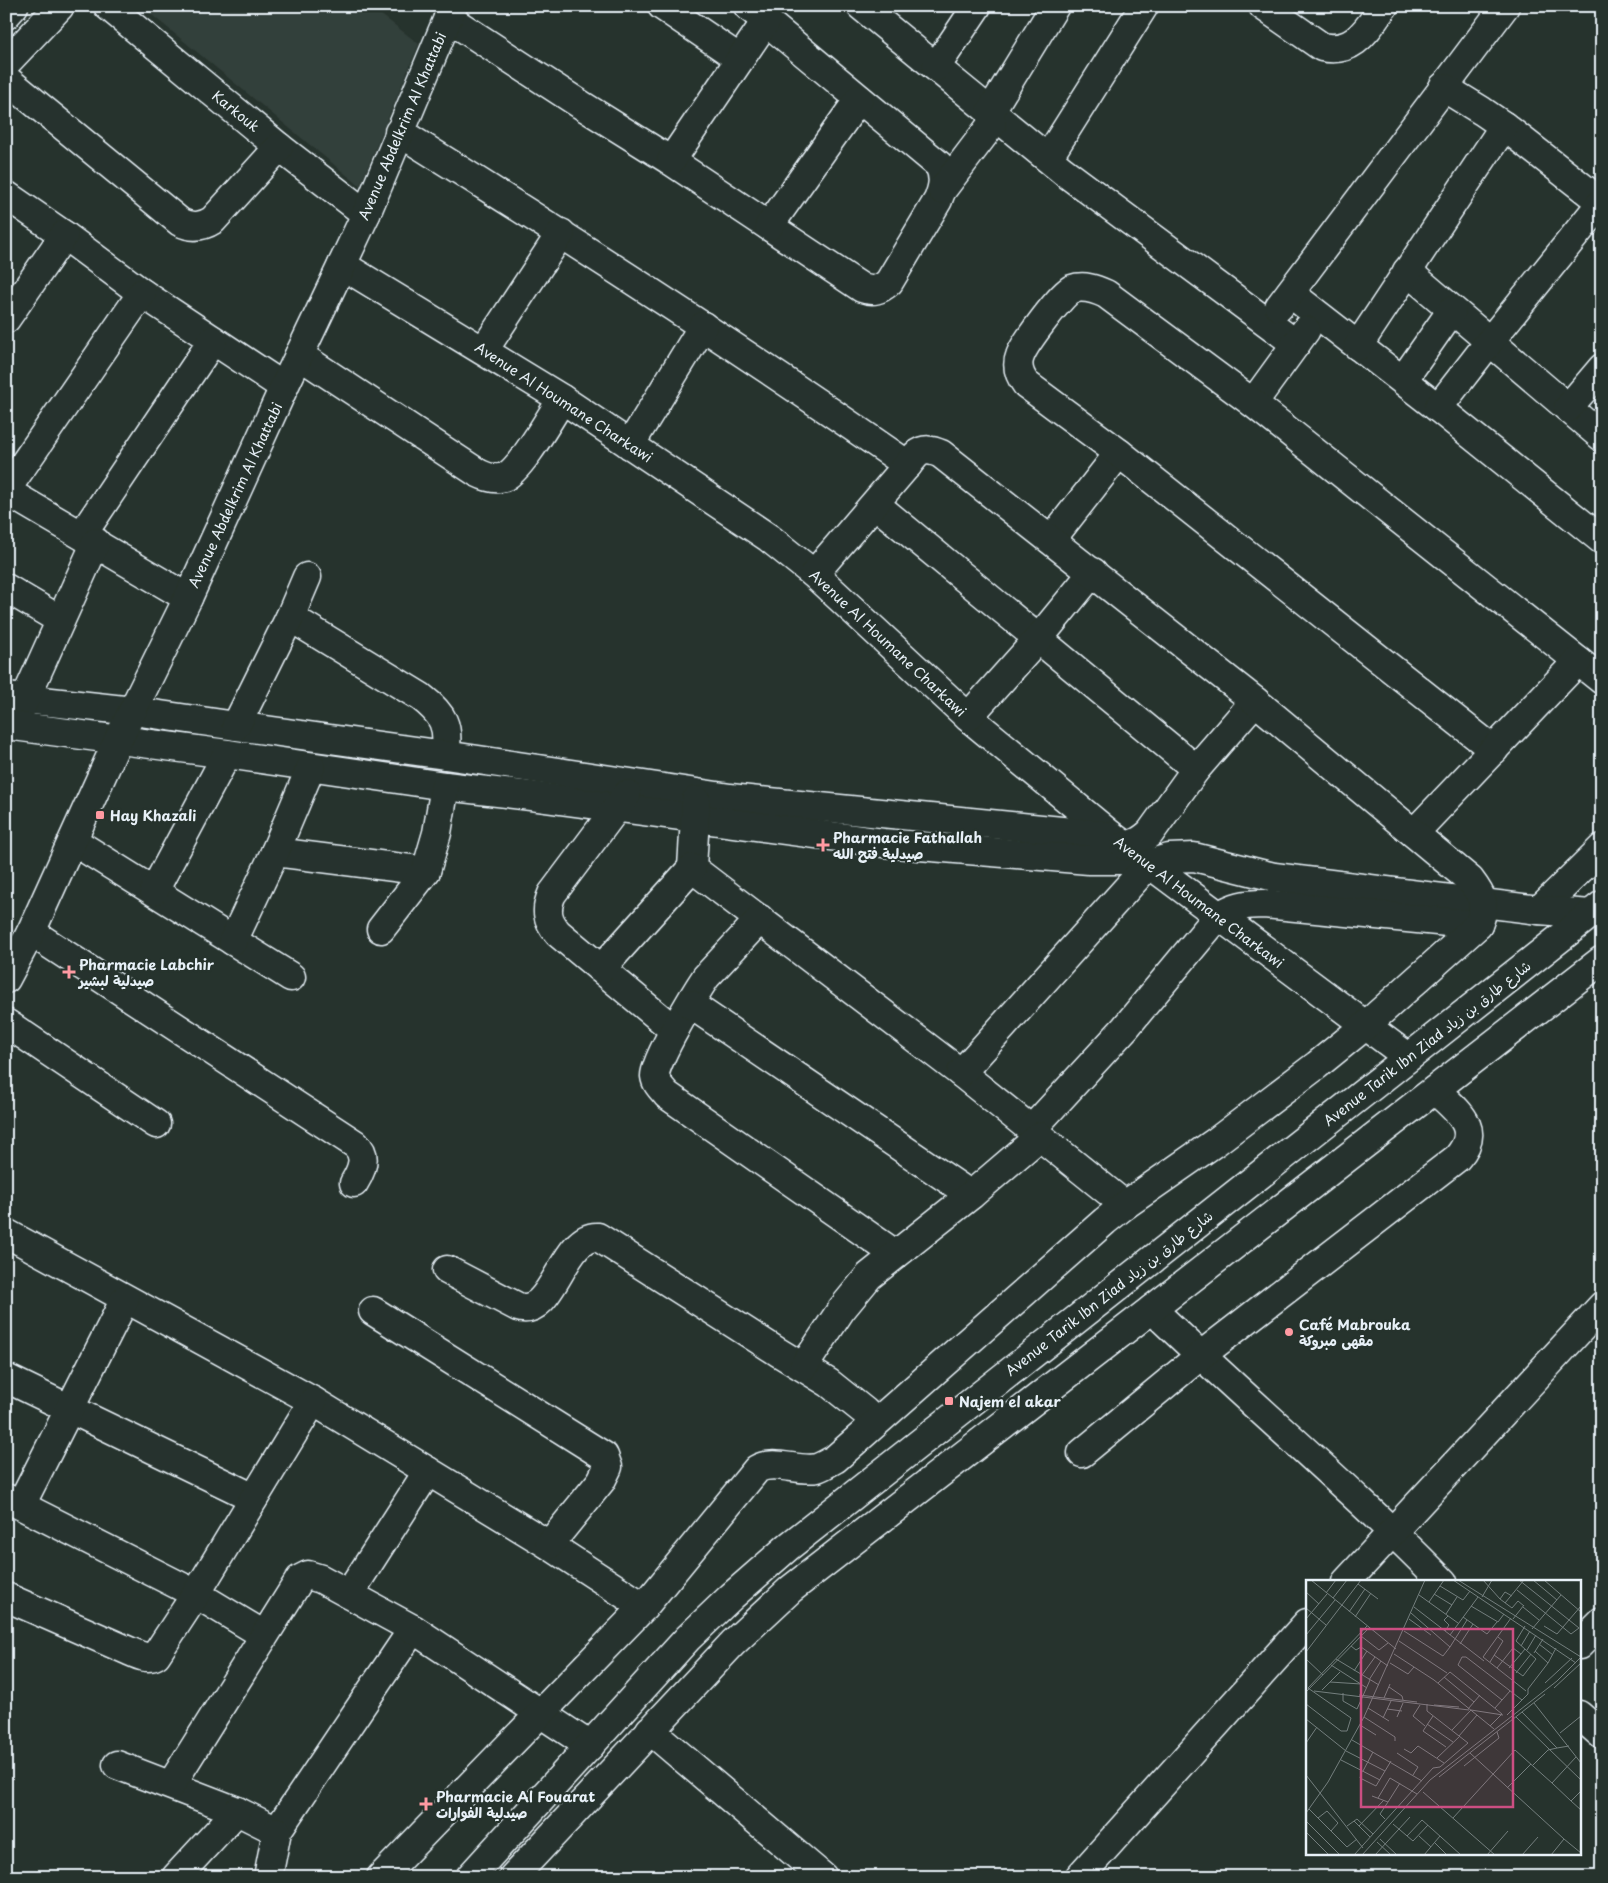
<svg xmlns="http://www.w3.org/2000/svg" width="1608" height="1883" font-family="'Playpen Sans','Playpen Sans Arabic',sans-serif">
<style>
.built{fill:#333f3a}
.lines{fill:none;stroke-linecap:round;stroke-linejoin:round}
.minor-casing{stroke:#e8f1f8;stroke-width:31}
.major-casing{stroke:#e8f1f8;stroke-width:31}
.minor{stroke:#26332d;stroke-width:28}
.major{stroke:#26332d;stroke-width:28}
.poi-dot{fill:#ff9aa2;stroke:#26332d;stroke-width:2}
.labels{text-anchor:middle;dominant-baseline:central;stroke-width:4.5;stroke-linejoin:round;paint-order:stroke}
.street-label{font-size:14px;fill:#e8f1f8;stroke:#26332d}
.poi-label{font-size:14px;font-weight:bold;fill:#e8f1f8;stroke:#26332d;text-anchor:start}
.inset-road{fill:none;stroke:#747f7e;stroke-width:1}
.view{fill:#cc4e82;fill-opacity:0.15;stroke:#cc4e82;stroke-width:2.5}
.inset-edge{fill:none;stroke:#e8f1f8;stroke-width:2.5}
</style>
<rect width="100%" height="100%" fill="#26332d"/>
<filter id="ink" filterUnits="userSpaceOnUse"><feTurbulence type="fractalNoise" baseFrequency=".02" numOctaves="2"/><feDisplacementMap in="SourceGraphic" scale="10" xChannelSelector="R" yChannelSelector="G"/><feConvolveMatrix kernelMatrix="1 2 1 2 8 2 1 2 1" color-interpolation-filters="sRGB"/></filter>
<g filter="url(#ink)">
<polygon class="built" points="141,6 370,6 419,44 360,186"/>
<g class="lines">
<defs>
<g id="minor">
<polyline points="108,6 279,147 366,214"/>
<polyline points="662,6 740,59"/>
<polyline points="861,6 1063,171 1296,344"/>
<path d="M1263,6l59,41c33,7 45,-18 62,-41"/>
<polyline points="6,15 14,6"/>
<path d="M448,18l135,88 88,55 191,127c11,4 18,2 27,-6l49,-82c5,-13 7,-22 1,-35l-191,-159"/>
<polyline points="6,63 60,6"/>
<polyline points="936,67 977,6"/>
<path d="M6,79l174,143c12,6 22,5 33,-2l66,-73"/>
<polyline points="1504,126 1601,202"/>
<path d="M399,132c172,107 342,217 509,333"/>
<polyline points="1048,158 1144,6"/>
<polyline points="671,161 766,21"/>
<polyline points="942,190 992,124 990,112 1055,6"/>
<polyline points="6,195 64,235 142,293 284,387"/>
<polyline points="769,226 859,99"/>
<polyline points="342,265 562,399 769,538 814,574 968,717 1112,836 1408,1057"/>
<polyline points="1407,271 1602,437"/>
<polyline points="1290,293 1438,408 1602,540"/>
<polyline points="1279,307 1505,6"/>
<polyline points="6,319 64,235"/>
<polyline points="1358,346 1504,126 1482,111 1443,87"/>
<polyline points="484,350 561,233"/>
<path d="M299,355l179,118c8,4 17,7 26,4 16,-6 47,-61 58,-78"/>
<polyline points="1403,380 1452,310"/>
<polyline points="1253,403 1306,330"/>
<polyline points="1438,408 1490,341 1602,202"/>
<polyline points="1568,408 1602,368"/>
<polyline points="630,445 703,326"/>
<polyline points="6,490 142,293"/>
<polyline points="6,491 188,598"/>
<polyline points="875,504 1196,769"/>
<polyline points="82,535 213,340"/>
<polyline points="1051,540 1119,453"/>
<polyline points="6,588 60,620"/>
<path d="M290,617l131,80c22,17 29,29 24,58"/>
<polyline points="6,697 133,711 236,726 445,755 730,798 1112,836"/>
<polyline points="18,715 96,542"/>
<polyline points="968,717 1039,638 1093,572"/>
<polyline points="6,725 227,754 445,786 531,796 883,843 1089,860 1144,860"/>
<polyline points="236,726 290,617 307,577"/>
<path d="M1494,750l-375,-297 -93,-69c-6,-8 -10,-18 -6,-28 4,-12 42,-63 52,-67 12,-4 23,0 34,5l147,109 349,277"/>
<path d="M627,794l-75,100c-7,16 -5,26 6,39l116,97"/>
<polyline points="696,800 692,868 961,1073 1125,1205"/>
<polyline points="1414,833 1578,661"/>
<polyline points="73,841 291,977"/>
<path d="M1125,846c11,-2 17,-6 25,-13l46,-64 59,-68"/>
<polyline points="275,852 426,871"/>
<polyline points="154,891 227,754"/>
<polyline points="1539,910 1602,848"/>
<path d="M760,919l-54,58c-10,15 -52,84 -51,99 1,8 7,13 12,19l228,159"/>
<polyline points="381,929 426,871 437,833 445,786"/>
<path d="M31,932l324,212c13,11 7,26 -1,39"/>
<polyline points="233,941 275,852 311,767"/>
<polyline points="601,969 692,868"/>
<polyline points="690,1004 971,1195"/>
<polyline points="6,1023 156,1124"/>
<polyline points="961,1073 1149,864 1169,858 1194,857 1274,877 1539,910 1591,914"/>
<path d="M1032,1129l93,-101 93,-112c17,-10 26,-12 46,-12l214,21"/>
<polyline points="6,1233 313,1401 549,1545 644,1607"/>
<path d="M447,1270l71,37c35,12 45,-73 80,-70l180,115 51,31 35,28 11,11"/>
<path d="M1152,1309c96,93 198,178 291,273"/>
<polyline points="373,1311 604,1456 608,1467 601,1481 549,1545"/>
<polyline points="804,1366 841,1310 869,1276 971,1195 1040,1136"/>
<polyline points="6,1378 254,1498"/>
<path d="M1082,1453l118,-97 257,-198c27,-30 -1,-48 -22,-68"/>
<polyline points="6,1498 196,1594 264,1635"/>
<polyline points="21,1505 125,1299"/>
<polyline points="1346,1582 1602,1306"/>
<polyline points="349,1594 428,1471"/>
<path d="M6,1597l123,54c9,4 18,9 27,4l40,-61 117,-193"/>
<polyline points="1579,1645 1602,1622"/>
<polyline points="1579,1715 1602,1735"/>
<polyline points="650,1730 823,1877"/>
<polyline points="117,1765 237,1811 277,1831 413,1629"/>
<polyline points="171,1785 300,1579 308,1575 321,1579 413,1629 590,1746"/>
<polyline points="176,1877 237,1811"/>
<polyline points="268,1877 277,1831"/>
<path d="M381,1877l263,-270 113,-138c17,-10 41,3 60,-1 6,-2 12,-6 18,-9l270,-238 20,-16 92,-64 100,-76 48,-39 113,-101c9,-21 5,-28 -8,-45l-215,-179 -314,-247c-9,-4 -17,-6 -25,1l-102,119"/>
<polyline points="1079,1877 1307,1623"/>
</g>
<g id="major">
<polyline points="6,979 31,932 118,740 188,598 284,387 342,265 366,214 453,6"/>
<polyline points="470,1877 688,1638 732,1596 788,1547 1602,905"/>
<polyline points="513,1877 733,1643 791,1589 1602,960"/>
</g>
</defs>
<use href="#minor" class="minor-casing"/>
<use href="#major" class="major-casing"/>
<use href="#minor" class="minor"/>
<use href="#major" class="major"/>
</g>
</g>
<g class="poi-dot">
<rect x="95" y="810" width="10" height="10" rx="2.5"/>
<path d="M820.5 837.5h5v5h5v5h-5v5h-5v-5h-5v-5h5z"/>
<path d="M66.5 964.5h5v5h5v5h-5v5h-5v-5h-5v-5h5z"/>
<circle cx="1289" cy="1332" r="5"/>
<rect x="944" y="1396" width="10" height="10" rx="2.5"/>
<path d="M423.5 1796.5h5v5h5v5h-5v5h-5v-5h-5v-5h5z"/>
</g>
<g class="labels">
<g class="street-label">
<text transform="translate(236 111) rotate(39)">Karkouk</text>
<text transform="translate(402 126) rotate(-67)">Avenue Abdelkrim Al Khattabi</text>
<text transform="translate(564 402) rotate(33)">Avenue Al Houmane Charkawi</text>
<text transform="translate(235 495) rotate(-65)">Avenue Abdelkrim Al Khattabi</text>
<text transform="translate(888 643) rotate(43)">Avenue Al Houmane Charkawi</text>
<text transform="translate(1199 902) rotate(37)">Avenue Al Houmane Charkawi</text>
<text transform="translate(1427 1043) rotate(-38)">Avenue Tarik Ibn Ziad شارع طارق بن زياد</text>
<text transform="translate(1109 1293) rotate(-38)">Avenue Tarik Ibn Ziad شارع طارق بن زياد</text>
</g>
<g class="poi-label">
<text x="110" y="815">Hay Khazali</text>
<text x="833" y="837">Pharmacie Fathallah<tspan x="833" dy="16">صيدلية فتح الله</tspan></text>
<text x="79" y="964">Pharmacie Labchir<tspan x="79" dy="16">صيدلية لبشير</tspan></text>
<text x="1299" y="1324">Café Mabrouka<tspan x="1299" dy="16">مقهى مبروكة</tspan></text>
<text x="959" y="1401">Najem el akar</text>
<text x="436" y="1796">Pharmacie Al Fouarat<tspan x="436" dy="16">صيدلية الفوارات</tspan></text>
</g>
</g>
<g transform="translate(1306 1580)">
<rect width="275" height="275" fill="#26332d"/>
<path class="inset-road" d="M5,0l85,69M147,0l123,83M152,0l123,77M177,0l17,19M213,0l60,48M227,0l24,20M238,0l37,32M52,4l20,15M134,6l23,14 7,-9M211,10l54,44 8,-6M0,12l13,12M20,13l10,-13M128,14l18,11M113,15l39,28M206,16l-7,-4 -5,7 12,9 6,-7 6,5M176,17l10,-17M27,18l14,-18M123,22l15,-22M199,23l19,-23M165,26l27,16 6,-8M108,27l70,54M217,27l16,13M0,28l20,17M43,32l16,-23M140,34l11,-17M49,37l16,-24M0,39l21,-25M103,39l22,16M207,39l11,-14M167,44l14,10 10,-12M238,46l13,8 24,-28M226,49l29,-34M98,51l39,25 7,-9 -39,-34M139,51l4,-6 -5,-5 4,-4M0,55l29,-35M144,55l28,-38M55,56l18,14 9,-7M93,61l48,32M154,64l13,-20 -10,-7M233,64l14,11M45,66l5,4 5,-3 27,19M215,66l9,-15M144,67l17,-27M221,70l9,-15M229,71l13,12 8,-15M0,72l55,-72M228,73l9,-14M88,74l40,26 60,49M188,75l29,21 13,-17 -20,-18 9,-15M177,77l43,34M177,77l28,-39M0,79l17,16M30,79l43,26M184,82l13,-21 -5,-4M84,83l18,11 6,-7M25,85l36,23M191,88l16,-20 8,6 4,-5M203,88l12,-14M48,91l13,-20M210,93l15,-19M56,95l13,-18M138,97l30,25M63,100l12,-19M24,102l31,2M132,103l12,-11 52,42M239,103l27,-25M83,107l13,9 1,4M248,108l27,-25M16,110l18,-18M8,111l155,19M0,112l63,-64M37,113v8l14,8 13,-29M53,115l58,7M78,118l6,-14M196,120l-44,-35 4,-8h4l56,43M228,123l47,60M0,124l35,27h6l4,-13 -43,-30 59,-62M114,125l-7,11 12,10M128,125l25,2M62,128l21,13M189,128l15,-17M81,129l15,2M162,129l12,-14M216,132l35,36 12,-2M201,135l21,-21v-5l20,-26M127,136l-10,15 23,16M58,137l31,20v4M91,137l6,-14M210,137l65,63M77,138l8,-17M0,139l40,32 39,20M121,144l26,18M54,145l16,10M184,146l12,-12M146,150l19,-20 32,5M254,153l21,-17M153,156l18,-21M46,160l70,41M0,163l11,-16M98,169l7,4 7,-7 26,17M91,173l21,14 -5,8M164,173l94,86M131,178l23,-22M35,180l39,20M227,185l15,-15 9,-2M158,186l35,-28 -2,-6M56,191l-2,7 16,8 15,-25M57,191l10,-19M0,195l57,73M133,197l106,-83M246,203l19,18M201,208l24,-24M275,211l-10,10 10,9M117,212l72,63M66,216l16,6 12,-19M72,218l12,-20 27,16M3,229l38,38 10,-8M0,233l22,-31 36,-65 61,-137M12,238l9,-7 11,12 -7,8M147,238l62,-68 37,33 24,-26M79,239l-5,-5 8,-12M0,241l34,34M48,241l16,16M87,244l20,17 15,-16M41,246l10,-7 16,15M53,246l25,-26M0,252l23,23M101,256l15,-16 39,35M113,256l12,11M74,259l17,16M71,262l14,13M129,263l12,12M48,275l79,-87 7,-1 28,-24 -41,-32v-7M56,275l68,-75 127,-99 24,-24M69,275l35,-38M118,275l16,-19M181,275l21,-24M216,275l16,-18M245,275l13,-16 17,14"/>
<path class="view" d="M55,49h152v178h-152z"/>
<rect width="275" height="275" class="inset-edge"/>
</g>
<rect width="1608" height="1883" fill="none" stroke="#26332d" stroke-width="25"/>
<rect x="12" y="12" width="1583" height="1858" fill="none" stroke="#e8f1f8" stroke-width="2" filter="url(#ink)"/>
</svg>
